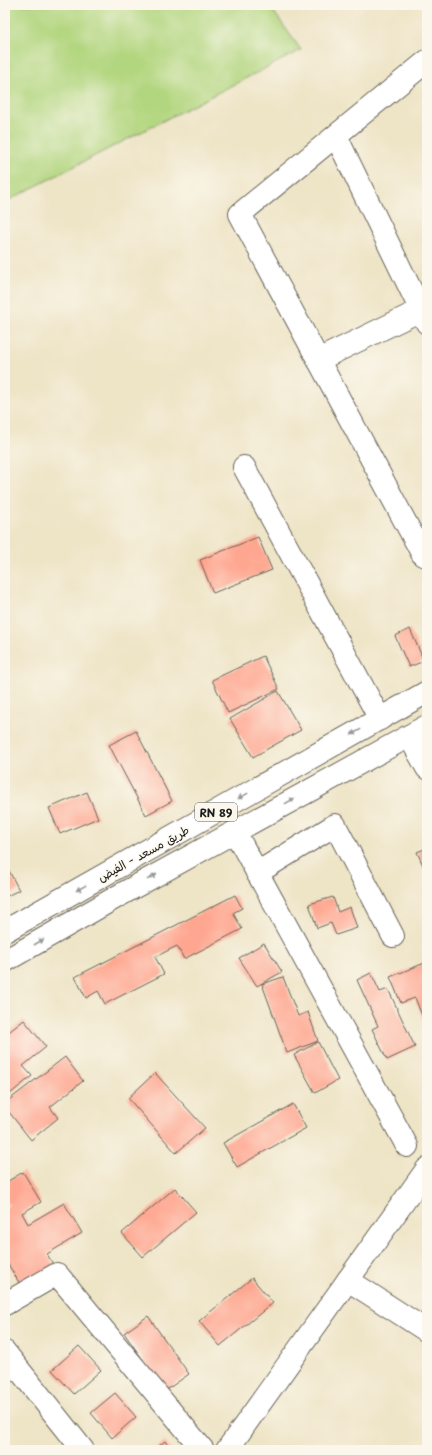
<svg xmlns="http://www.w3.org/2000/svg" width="432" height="1455" font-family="'Playpen Sans','Playpen Sans Arabic',sans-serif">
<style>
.green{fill:#b2d67f;stroke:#67794e}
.building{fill:#fea68f}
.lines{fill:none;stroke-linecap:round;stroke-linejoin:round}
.minor-casing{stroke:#666258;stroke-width:24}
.major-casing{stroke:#666258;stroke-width:24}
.minor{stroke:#fff;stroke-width:22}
.major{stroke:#fff;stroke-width:22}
.oneway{fill:#999}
.labels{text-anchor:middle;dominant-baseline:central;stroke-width:3;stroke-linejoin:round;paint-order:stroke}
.shield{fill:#fbf7ec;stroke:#5f5e5a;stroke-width:1}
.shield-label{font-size:11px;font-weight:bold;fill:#1c1c1c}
.street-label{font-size:12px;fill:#1c1c1c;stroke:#fbf7ec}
</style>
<rect width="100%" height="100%" fill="#fbf7ec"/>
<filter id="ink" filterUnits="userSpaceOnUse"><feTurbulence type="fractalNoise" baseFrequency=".025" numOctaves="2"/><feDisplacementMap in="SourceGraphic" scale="8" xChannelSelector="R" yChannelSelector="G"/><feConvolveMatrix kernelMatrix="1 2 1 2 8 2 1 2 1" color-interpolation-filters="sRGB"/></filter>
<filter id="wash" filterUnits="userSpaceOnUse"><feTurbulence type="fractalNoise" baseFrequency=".012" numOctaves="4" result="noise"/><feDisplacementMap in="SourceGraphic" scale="16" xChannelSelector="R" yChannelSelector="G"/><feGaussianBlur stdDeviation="0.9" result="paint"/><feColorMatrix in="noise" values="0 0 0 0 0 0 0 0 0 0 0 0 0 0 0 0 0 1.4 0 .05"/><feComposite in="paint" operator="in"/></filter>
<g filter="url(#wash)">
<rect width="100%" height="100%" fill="#eee4c6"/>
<polygon class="green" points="5,5 269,5 301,50 5,202"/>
<g id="blocks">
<g class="building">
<polygon points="258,537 272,570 213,593 200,560"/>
<polygon points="410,629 424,661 409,667 395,636"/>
<polygon points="263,656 279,689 228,713 212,680"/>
<polygon points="278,691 301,730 253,757 230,719"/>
<polygon points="136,731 172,801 146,815 109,745"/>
<polygon points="87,792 98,818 60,834 49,808"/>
<polygon points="427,848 427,874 417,852"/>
<polygon points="5,863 19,890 5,897"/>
<polygon points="235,895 242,908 233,913 242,929 184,959 177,946 155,957 164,974 105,1004 98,991 86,998 75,977"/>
<polygon points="333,897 338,912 350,907 357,928 336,935 331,923 317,928 309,904"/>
<polygon points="264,943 282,972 257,986 239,958"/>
<polygon points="427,962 427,1028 415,998 401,1003 390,977"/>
<polygon points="371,973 380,992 388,989 415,1047 387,1060 372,1029 378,1026 357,980"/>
<polygon points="283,977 298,1016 308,1012 318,1041 287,1053 262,984"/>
<polygon points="24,1020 46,1047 23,1066 32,1076 5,1098 5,1035"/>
<polygon points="318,1042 338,1080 315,1093 294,1055"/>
<polygon points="65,1057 83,1081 50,1107 58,1118 31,1140 5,1107 5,1103"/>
<polygon points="155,1073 205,1128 176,1153 128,1098"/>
<polygon points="293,1104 306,1128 237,1167 223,1143"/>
<polygon points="23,1172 41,1202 22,1213 28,1224 64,1203 82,1233 47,1254 57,1271 24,1291 5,1259 5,1208 9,1205 5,1198 5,1183"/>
<polygon points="175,1188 196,1212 143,1257 122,1233"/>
<polygon points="252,1278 273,1303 220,1346 199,1321"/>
<polygon points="148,1316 189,1374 165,1391 124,1333"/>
<polygon points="79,1346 101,1370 74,1394 52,1370"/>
<polygon points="115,1393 136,1417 112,1438 91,1413"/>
<polygon points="165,1441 171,1450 154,1450"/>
</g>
</g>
</g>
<g filter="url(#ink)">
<use href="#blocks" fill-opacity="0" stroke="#666258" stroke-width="1"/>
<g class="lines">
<defs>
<g id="minor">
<polyline points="427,61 240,214 423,555 427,553"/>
<polyline points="336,136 427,323"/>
<polyline points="318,360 427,307"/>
<polyline points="244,467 380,719"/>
<polyline points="409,736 427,768"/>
<polyline points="235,832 407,1146"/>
<polyline points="257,873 335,825 393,936"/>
<polyline points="348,1280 427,1331"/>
<polyline points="5,1304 57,1274 203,1450"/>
<polyline points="5,1352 83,1450"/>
<polyline points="227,1450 427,1169"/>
</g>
<g id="major">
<polyline points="5,931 427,692"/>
<polyline points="5,961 120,895 427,726"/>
</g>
</defs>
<use href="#minor" class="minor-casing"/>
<use href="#major" class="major-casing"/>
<use href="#minor" class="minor"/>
<use href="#major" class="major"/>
</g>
<defs><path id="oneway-solid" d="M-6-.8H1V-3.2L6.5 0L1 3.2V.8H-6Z"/></defs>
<g class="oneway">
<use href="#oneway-solid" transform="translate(356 732) rotate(151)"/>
<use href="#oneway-solid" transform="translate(243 796) rotate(151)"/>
<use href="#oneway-solid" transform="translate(290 801) rotate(-29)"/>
<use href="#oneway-solid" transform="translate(152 877) rotate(-29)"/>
<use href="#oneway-solid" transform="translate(81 888) rotate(151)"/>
<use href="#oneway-solid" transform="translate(39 942) rotate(-30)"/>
</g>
</g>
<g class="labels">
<rect class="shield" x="195" y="803" width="42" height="18" rx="3"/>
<g class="shield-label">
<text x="216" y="812">RN 89</text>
</g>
<g class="street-label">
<text transform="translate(143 853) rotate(-29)">طريق مسعد - الفيض</text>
</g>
</g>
<rect width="432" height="1455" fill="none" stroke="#fbf7ec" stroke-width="20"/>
</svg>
